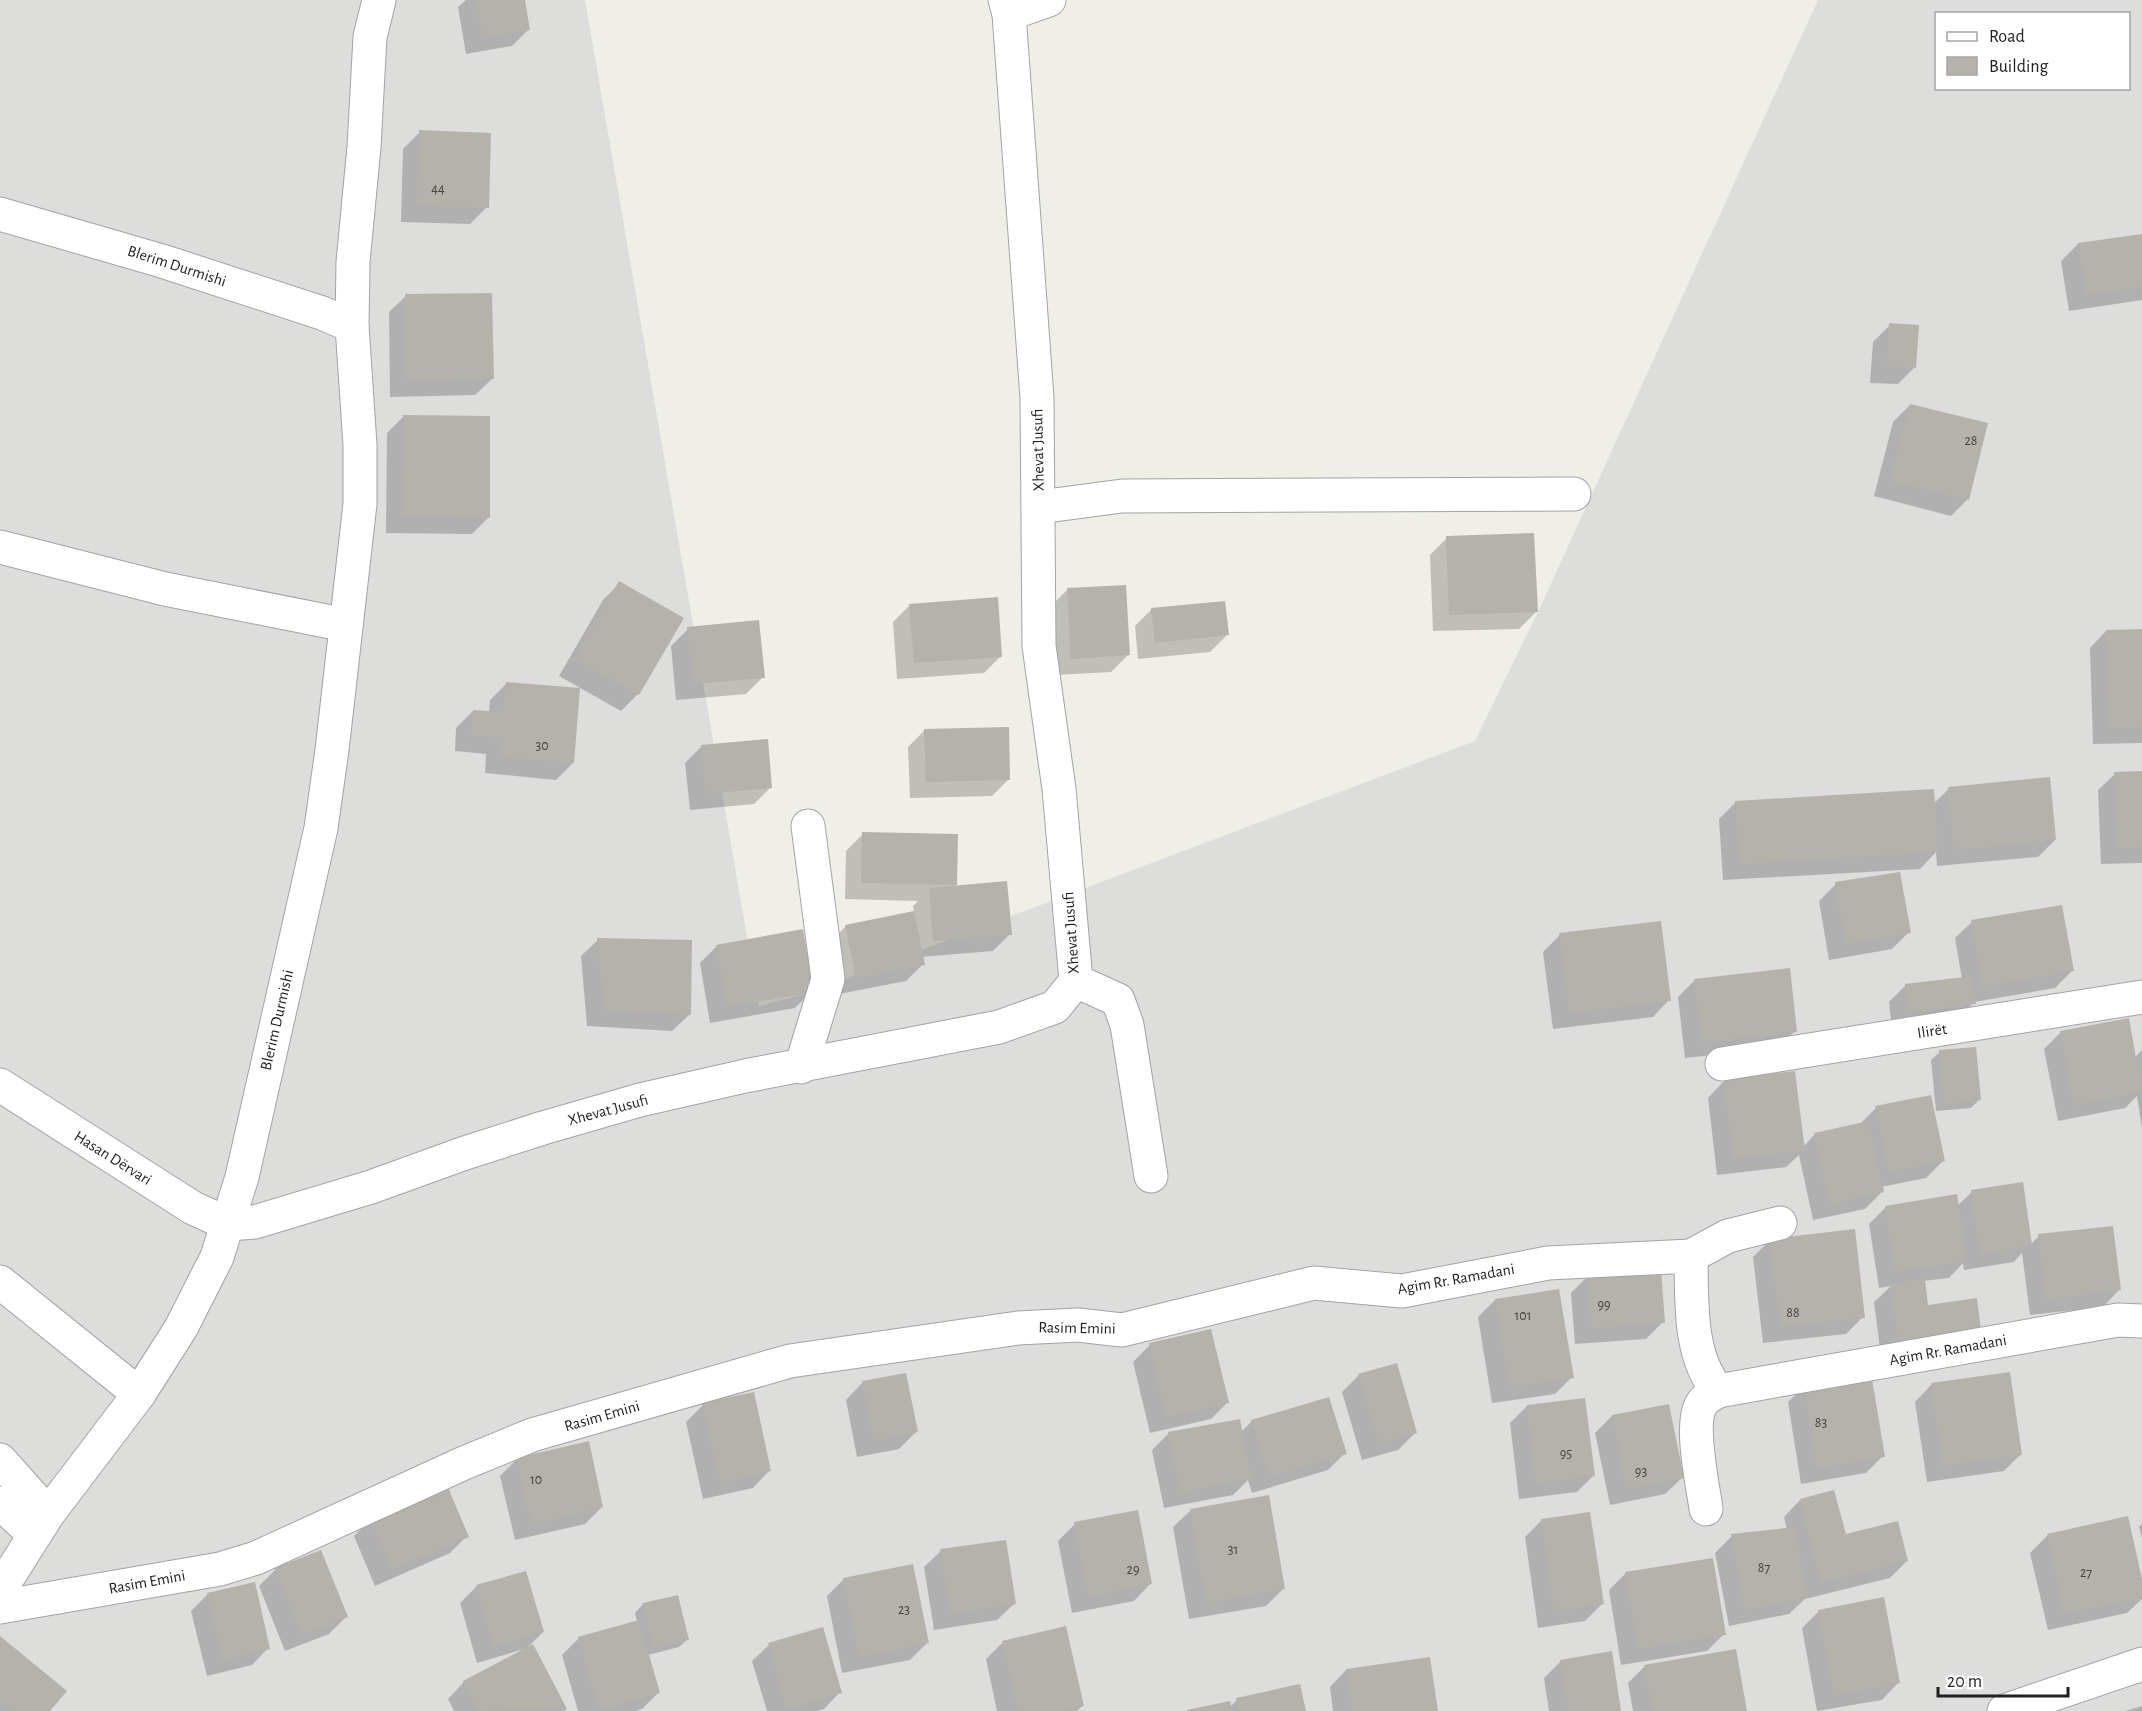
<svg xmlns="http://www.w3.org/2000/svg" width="2142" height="1711" font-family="'Alegreya Sans',sans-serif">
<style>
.residential{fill:#dddddc;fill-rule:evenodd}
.shadow{fill:#0003}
.building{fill:#b4b2aa}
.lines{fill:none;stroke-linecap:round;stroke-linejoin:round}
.minor-casing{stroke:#a3a3a3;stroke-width:35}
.minor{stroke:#fff;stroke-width:33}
.labels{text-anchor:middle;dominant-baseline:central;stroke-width:4.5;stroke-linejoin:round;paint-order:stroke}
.number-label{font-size:14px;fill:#444442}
.street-label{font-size:16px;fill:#1f1f1f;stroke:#fff}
</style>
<rect width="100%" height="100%" fill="#efefe7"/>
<path class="residential" d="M0,0h585l174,1006 48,-13 668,-252 63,-129 280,-612h324v1711h-2142zM1936,14h192v74h-192z"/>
<g class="shadow">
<polygon points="466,0 524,0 529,29 512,46 466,54 458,7"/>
<polygon points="420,132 487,207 470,224 401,222 403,149"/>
<polygon points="2142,235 2142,300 2069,311 2061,261 2078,244"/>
<polygon points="406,296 492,379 475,395 390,397 389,312"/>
<polygon points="1890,325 1915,367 1898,384 1870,383 1873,342"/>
<polygon points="1910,405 1968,499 1951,516 1874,496 1893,422"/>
<polygon points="404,416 488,518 472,534 386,533 387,433"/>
<polygon points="1447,538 1536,612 1519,629 1433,631 1430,555"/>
<polygon points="620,583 638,694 621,711 559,676 603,600"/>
<polygon points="1068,589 1128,655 1111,672 1055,675 1051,606"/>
<polygon points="910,605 1001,656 984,673 897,679 893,622"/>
<polygon points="1152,609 1227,635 1210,652 1138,659 1135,626"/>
<polygon points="688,629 763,677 746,694 676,700 671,646"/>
<polygon points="2142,630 2142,743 2093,744 2090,648 2106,631"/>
<polygon points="507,683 573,763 556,780 485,773 486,754 455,751 456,728 473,711 489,712 490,700"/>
<polygon points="925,730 1009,779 992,796 910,798 908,747"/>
<polygon points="702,746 771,787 754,804 690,810 685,763"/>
<polygon points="2142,773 2142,863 2101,864 2098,790 2115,774"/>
<polygon points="1949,789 2055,840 2038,857 1937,866 1936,852 1920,869 1723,880 1719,819 1736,802 1933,804"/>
<polygon points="863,834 956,835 955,887 1010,934 993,951 921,957 923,964 906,981 839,994 829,943 846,926 914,912 913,906 918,901 845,899 846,851"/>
<polygon points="1836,884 1909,932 1892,949 1829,960 1819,901"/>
<polygon points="1972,922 2072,971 2055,988 1974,1002 1957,1021 1892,1028 1889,1002 1906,985 1962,979 1955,938"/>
<polygon points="1560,935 1669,1000 1653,1017 1553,1029 1543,952"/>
<polygon points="598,940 689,1015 672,1031 587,1026 581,956"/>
<polygon points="717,946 812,991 795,1008 710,1023 700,963"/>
<polygon points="1695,980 1795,1031 1778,1048 1685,1058 1678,997"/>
<polygon points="2061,1032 2135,1057 2142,1050 2142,1129 2137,1096 2125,1108 2058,1121 2044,1049"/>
<polygon points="1940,1052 1979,1100 1971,1108 1936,1111 1931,1060"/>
<polygon points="1724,1081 1803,1147 1815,1134 1859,1125 1876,1108 1943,1161 1926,1178 1881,1187 1882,1192 1865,1209 1813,1220 1799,1155 1786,1167 1717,1175 1708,1098"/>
<polygon points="1972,1192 2031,1244 2039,1236 2119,1290 2103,1307 2030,1315 2022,1253 2014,1262 1964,1270 1963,1263 1949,1278 1923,1281 1927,1306 1980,1330 1881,1357 1874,1302 1891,1286 1879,1288 1869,1224 1886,1207 1957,1206"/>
<polygon points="1770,1240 1863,1317 1846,1334 1763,1343 1753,1257"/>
<polygon points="1588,1276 1663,1322 1646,1339 1575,1344 1571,1293"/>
<polygon points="1495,1300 1572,1377 1555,1394 1492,1403 1478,1317"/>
<polygon points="1150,1345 1228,1402 1211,1419 1150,1433 1133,1362"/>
<polygon points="1359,1375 1415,1433 1398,1450 1362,1460 1342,1392"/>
<polygon points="862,1383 916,1432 899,1449 857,1457 846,1400"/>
<polygon points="1805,1385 1883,1456 1866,1473 1801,1484 1788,1402"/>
<polygon points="1931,1385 2021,1454 2004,1471 1927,1482 1915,1402"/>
<polygon points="703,1405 769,1471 753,1488 703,1499 686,1422"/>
<polygon points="1527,1406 1594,1475 1577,1492 1519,1499 1510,1423"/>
<polygon points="1612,1416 1682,1478 1665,1494 1610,1505 1595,1433"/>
<polygon points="1252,1421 1345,1453 1328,1470 1252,1493 1248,1480 1233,1495 1164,1508 1152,1450 1169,1433 1241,1432"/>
<polygon points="517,1459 602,1507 585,1524 515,1540 500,1476"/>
<polygon points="1268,1497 1283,1589 1266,1606 1189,1619 1173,1527 1190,1511"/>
<polygon points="1800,1500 1844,1536 1907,1561 1890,1578 1805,1599 1789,1614 1729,1626 1715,1553 1732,1536 1787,1530 1784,1517"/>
<polygon points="2127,1518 2142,1586 2142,1599 2127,1613 2048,1630 2030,1553 2047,1536"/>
<polygon points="371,1519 467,1536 450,1553 375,1586 354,1536"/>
<polygon points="1542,1520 1602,1604 1585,1621 1538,1628 1525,1537"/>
<polygon points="2142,1523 2142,1538 2139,1527"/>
<polygon points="1075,1524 1150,1584 1134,1601 1072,1613 1058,1541"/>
<polygon points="941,1551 1014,1604 997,1620 934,1630 924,1567"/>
<polygon points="276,1569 346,1617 329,1634 285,1651 259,1586"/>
<polygon points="1626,1573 1724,1634 1707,1651 1621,1665 1609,1590"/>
<polygon points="844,1579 927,1643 910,1660 842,1673 827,1596"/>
<polygon points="477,1586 543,1632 525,1650 532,1646 566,1709 564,1711 454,1711 448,1699 464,1682 524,1649 477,1663 460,1603"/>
<polygon points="208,1594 268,1648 252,1665 207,1676 191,1611"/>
<polygon points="643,1604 688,1639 679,1647 648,1655 658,1693 642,1709 636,1711 578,1711 562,1655 579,1638 637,1621 635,1613"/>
<polygon points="1819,1611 1898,1683 1882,1700 1817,1711 1802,1628"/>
<polygon points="0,1638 49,1711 0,1711"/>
<polygon points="1002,1643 1082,1706 1077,1711 997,1711 986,1659"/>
<polygon points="769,1645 840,1692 824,1709 817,1711 767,1711 752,1661"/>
<polygon points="1561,1661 1620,1711 1549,1711 1544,1678"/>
<polygon points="1645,1666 1746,1711 1633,1711 1628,1683"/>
<polygon points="1346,1670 1436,1711 1333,1711 1330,1687"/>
<polygon points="1237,1700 1304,1711 1190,1711 1230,1707"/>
<polygon points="2142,1706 2142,1711 2125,1711"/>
</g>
<g class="building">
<polygon points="476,0 525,0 530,30 483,38"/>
<polygon points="419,130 491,133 489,208 417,205"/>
<polygon points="2142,234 2142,287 2086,295 2078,243"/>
<polygon points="492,293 494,379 406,381 405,294"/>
<polygon points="1889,323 1919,325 1916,368 1887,366"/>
<polygon points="1910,404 1988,423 1969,500 1890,480"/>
<polygon points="403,415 490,416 490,518 402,517"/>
<polygon points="1534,533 1538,612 1449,615 1446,536"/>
<polygon points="619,581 684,618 639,695 575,659"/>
<polygon points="1126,585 1130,655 1071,659 1067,588"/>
<polygon points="998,597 1002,657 914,663 909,604"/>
<polygon points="1225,601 1229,635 1155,643 1151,608"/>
<polygon points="759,620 765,678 693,684 687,627"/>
<polygon points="2142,629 2142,727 2109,728 2106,630"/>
<polygon points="506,682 580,688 574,763 501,757 503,738 471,735 473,710 503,712"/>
<polygon points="1009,727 1010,780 926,782 924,729"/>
<polygon points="768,739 772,788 706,794 701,745"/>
<polygon points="2142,771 2142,847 2117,848 2114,772"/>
<polygon points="2050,777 2056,840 1954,850 1948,787"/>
<polygon points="1934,789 1938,852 1739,864 1735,801"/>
<polygon points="862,832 958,834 957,885 861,883"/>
<polygon points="1900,872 1911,933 1846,944 1835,882"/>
<polygon points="1007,881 1012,935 933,941 929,888"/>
<polygon points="2062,905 2074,971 1983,987 1971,920"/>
<polygon points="914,911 925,965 856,978 845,925"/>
<polygon points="1661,921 1671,1001 1570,1013 1559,933"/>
<polygon points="803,929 814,992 727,1007 716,945"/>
<polygon points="597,938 692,940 691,1015 604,1010"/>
<polygon points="1790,968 1797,1032 1702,1042 1694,979"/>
<polygon points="1973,976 1976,1004 1908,1012 1905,984"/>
<polygon points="2129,1018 2142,1092 2074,1105 2060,1031"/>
<polygon points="1976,1047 1981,1100 1944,1104 1939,1050"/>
<polygon points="1795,1071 1805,1151 1733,1159 1724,1079"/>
<polygon points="1931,1095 1945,1161 1889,1172 1875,1106"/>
<polygon points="1869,1121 1884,1192 1829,1204 1814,1133"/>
<polygon points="2023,1182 2032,1245 1980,1254 1971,1190"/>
<polygon points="1957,1194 1967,1261 1895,1272 1885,1206"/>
<polygon points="2113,1226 2121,1290 2046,1299 2038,1234"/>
<polygon points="1855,1229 1865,1318 1780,1327 1770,1239"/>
<polygon points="1661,1269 1665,1323 1592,1328 1587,1275"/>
<polygon points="1925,1279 1928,1305 1977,1298 1981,1331 1898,1341 1891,1284"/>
<polygon points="1559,1289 1574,1378 1509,1387 1495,1299"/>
<polygon points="1211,1329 1229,1403 1166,1417 1149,1343"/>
<polygon points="1397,1363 1417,1433 1379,1444 1358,1374"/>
<polygon points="2010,1372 2022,1455 1943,1466 1931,1383"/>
<polygon points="906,1373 918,1432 874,1441 862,1381"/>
<polygon points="1871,1373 1885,1457 1817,1468 1804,1384"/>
<polygon points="754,1392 771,1471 720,1483 702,1403"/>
<polygon points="1329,1397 1347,1454 1269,1477 1251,1420"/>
<polygon points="1585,1398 1595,1476 1536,1483 1527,1405"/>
<polygon points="1669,1404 1684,1478 1626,1489 1612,1415"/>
<polygon points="1240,1419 1251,1479 1180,1492 1168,1432"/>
<polygon points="589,1441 603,1507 532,1524 516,1458"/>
<polygon points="447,1485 469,1537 392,1570 370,1518"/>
<polygon points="1834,1490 1846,1534 1898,1521 1908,1561 1821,1583 1800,1499"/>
<polygon points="1269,1495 1285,1589 1206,1603 1190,1509"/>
<polygon points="1138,1510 1152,1584 1088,1597 1074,1522"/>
<polygon points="1590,1512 1604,1604 1554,1611 1541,1519"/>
<polygon points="2128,1516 2142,1579 2142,1598 2064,1614 2047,1534"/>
<polygon points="1795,1527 1808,1598 1745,1610 1731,1534"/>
<polygon points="1006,1540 1016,1604 950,1614 940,1549"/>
<polygon points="321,1550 348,1617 302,1635 275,1568"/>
<polygon points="1713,1558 1726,1635 1638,1649 1625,1572"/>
<polygon points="913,1564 929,1643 859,1657 843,1578"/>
<polygon points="526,1571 544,1632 494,1647 476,1585"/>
<polygon points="255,1582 270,1649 223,1660 207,1593"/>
<polygon points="678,1595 689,1640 653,1648 643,1603"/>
<polygon points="1884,1597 1900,1683 1834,1696 1818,1610"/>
<polygon points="639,1620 660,1693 599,1710 578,1637"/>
<polygon points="1066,1626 1084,1706 1062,1711 1018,1711 1002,1641"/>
<polygon points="823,1627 842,1693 787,1709 768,1643"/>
<polygon points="0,1636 67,1691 50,1711 11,1711 0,1702"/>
<polygon points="533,1644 567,1709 479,1711 463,1681"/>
<polygon points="1736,1649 1747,1711 1652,1711 1644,1665"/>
<polygon points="1612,1651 1621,1711 1568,1711 1560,1660"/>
<polygon points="1430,1657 1438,1711 1352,1711 1346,1669"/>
<polygon points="1300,1684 1306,1711 1239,1711 1236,1698"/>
<polygon points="1230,1701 1232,1711 1187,1711 1187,1710"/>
</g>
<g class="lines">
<defs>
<g id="minor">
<polyline points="1009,14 1049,0"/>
<polyline points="0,214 162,261 322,313 352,326"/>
<polyline points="1039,507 1122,496 1574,494"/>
<polyline points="0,547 165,589 346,625"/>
<polyline points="1076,981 1118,1000 1127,1025 1151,1176"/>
<polyline points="1722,1064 2142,997"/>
<polyline points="801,1067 828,979 808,826"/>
<polyline points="0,1085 193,1208 228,1224 255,1222 371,1187 465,1153 543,1128 640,1100 745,1076 999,1027 1055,1007 1076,981 1059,789 1039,646 1037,398 1009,14 1005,0"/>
<polyline points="1691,1256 1728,1236 1780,1223"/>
<polyline points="0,1282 139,1394"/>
<polyline points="0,1460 48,1514"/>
<polyline points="0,1503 34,1534"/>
<path d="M1706,1509c-3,-24 -18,-89 -3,-107 3,-5 11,-8 15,-11"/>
<polyline points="0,1590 48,1514 139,1394 181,1328 217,1257 242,1177 321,828 332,750 360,504 360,445 352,326 353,262 364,147 370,37 379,0"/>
<path d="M0,1607l220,-38 36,-11 208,-95 68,-28 258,-74 228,-33 60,-3 44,5 192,-47 88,8 146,-28 143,-7c1,44 -3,99 27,135l400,-71 24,1"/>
<polyline points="2004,1711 2142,1664"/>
</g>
</defs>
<use href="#minor" class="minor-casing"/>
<use href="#minor" class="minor"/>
</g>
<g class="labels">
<g class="number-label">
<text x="438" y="189">44</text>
<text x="1971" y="441">28</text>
<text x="542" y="746">30</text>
<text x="1604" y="1305">99</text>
<text x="1793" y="1313">88</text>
<text x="1523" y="1316">101</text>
<text x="1821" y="1423">83</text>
<text x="1566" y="1454">95</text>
<text x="1641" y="1472">93</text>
<text x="536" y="1480">10</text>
<text x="1233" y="1550">31</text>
<text x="1764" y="1568">87</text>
<text x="1133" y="1570">29</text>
<text x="2086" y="1573">27</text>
<text x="904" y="1610">23</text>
</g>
<g class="street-label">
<text transform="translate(177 266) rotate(18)">Blerim Durmishi</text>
<text transform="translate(1038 450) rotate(-91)">Xhevat Jusufi</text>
<text transform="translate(1071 933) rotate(-94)">Xhevat Jusufi</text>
<text transform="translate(277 1020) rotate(-77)">Blerim Durmishi</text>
<text transform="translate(1932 1031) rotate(-9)">Ilirët</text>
<text transform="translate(608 1110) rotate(-15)">Xhevat Jusufi</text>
<text transform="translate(113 1158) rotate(32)">Hasan Dërvari</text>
<text transform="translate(1456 1279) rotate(-10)">Agim Rr. Ramadani</text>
<text transform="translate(1077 1328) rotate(1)">Rasim Emini</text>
<text transform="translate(1948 1350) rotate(-10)">Agim Rr. Ramadani</text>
<text transform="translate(602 1416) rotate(-16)">Rasim Emini</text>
<text transform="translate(147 1582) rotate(-10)">Rasim Emini</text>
</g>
</g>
<rect x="1935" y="12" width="195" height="78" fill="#ffffff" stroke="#a5a5a5" stroke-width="1.5"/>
<rect x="1947" y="32" width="30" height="9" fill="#ffffff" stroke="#a5a5a5" stroke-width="1.5"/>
<text x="1989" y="42" font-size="18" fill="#1f1f1f">Road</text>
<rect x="1947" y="57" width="30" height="18" fill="#b4b2aa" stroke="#a5a5a5" stroke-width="1.5"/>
<text x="1989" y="72" font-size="18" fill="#1f1f1f">Building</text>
<path d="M1938 1687v9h130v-9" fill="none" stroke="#1f1f1f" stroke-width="3"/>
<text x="1947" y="1687" font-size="18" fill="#1f1f1f" stroke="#ffffff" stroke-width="4.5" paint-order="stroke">20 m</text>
</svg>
